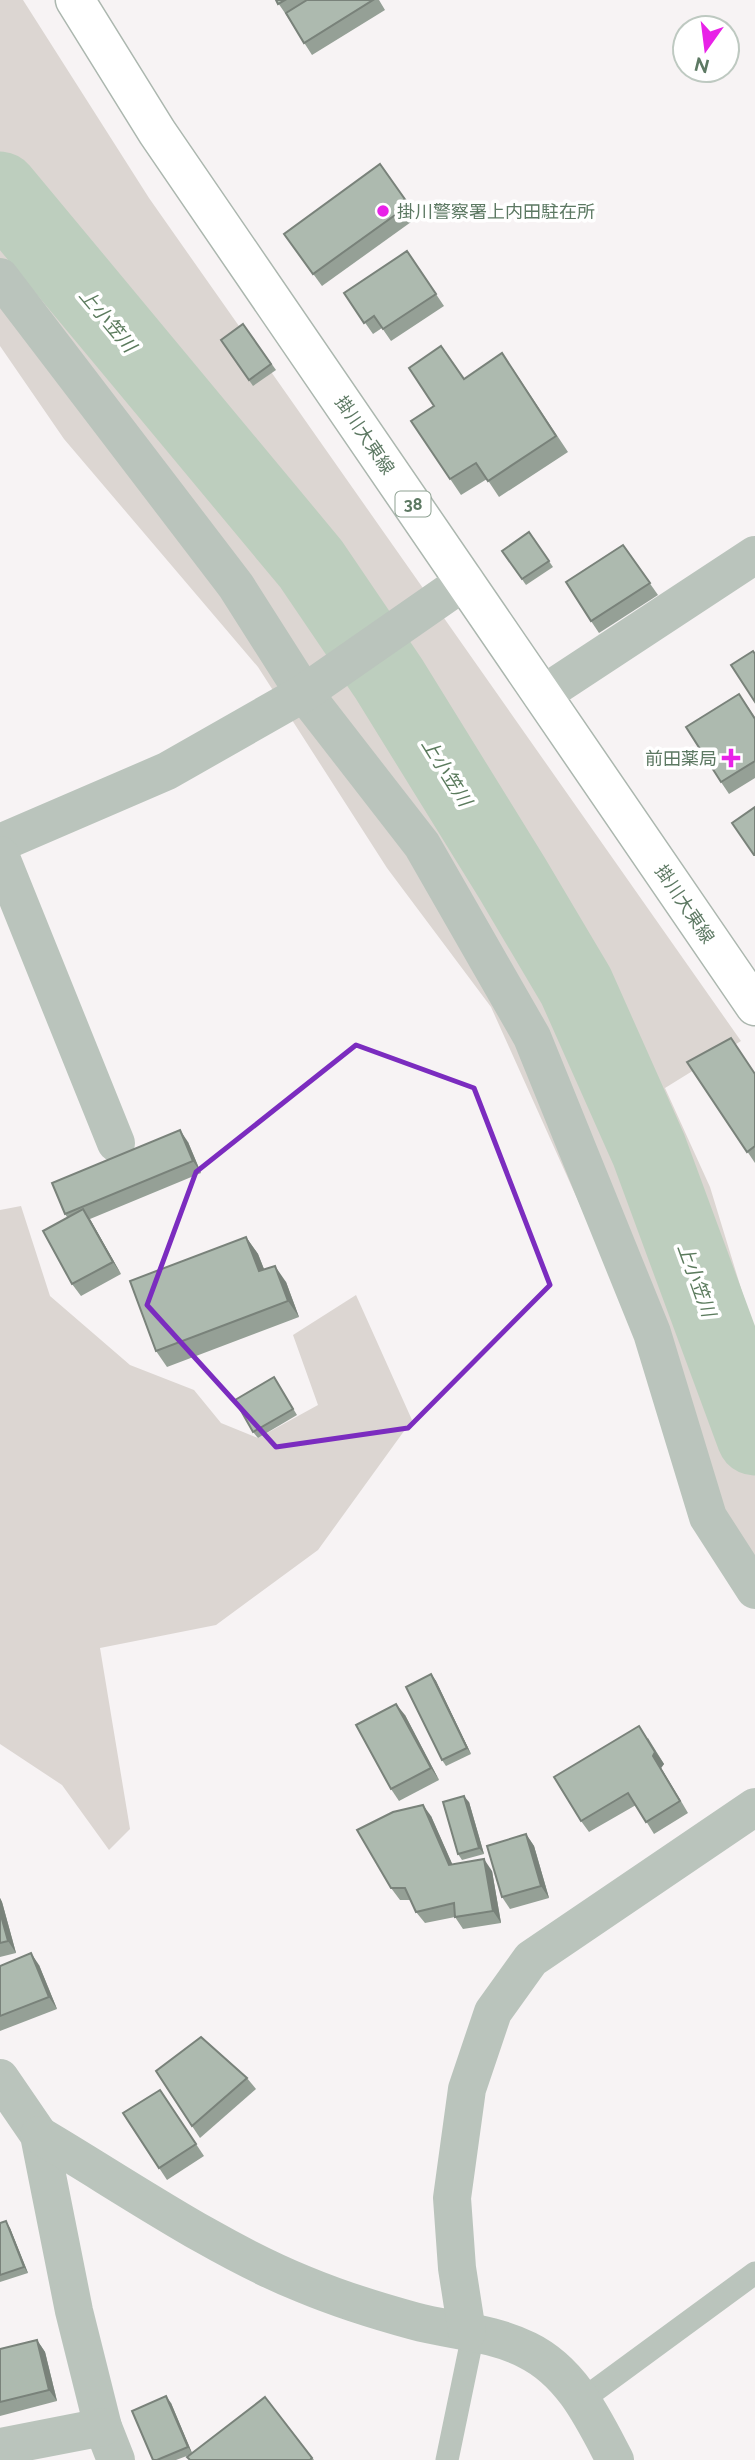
<svg xmlns="http://www.w3.org/2000/svg" width="755" height="2460" font-family="Raleway,'Noto Sans JP',sans-serif">
<style>
.green{fill:#dcd6d2}
.lines{fill:none;stroke-linecap:round;stroke-linejoin:round}
.river{stroke:#bdcebe;stroke-width:77}
.primary-casing{stroke:#acb7af;stroke-width:41}
.lane{stroke:#bac4bc;stroke-width:23}
.street{stroke:#bac4bc;stroke-width:38}
.primary{stroke:#fff;stroke-width:38}
.wall{fill:#95a096}
.shaded-wall{fill:#79827a}
.building{fill:#adbaaf;stroke:#79827a;stroke-width:2}
.marked{fill:none;stroke:#7b2cbf;stroke-width:5;stroke-linejoin:round}
.poi-dot{fill:#e822e7;stroke:#fff;stroke-width:2.5}
.labels{text-anchor:middle;dominant-baseline:central;stroke-width:7;stroke-linejoin:round;paint-order:stroke}
.shield{fill:#fff;stroke:#8ea192;stroke-width:2}
.shield-label{font-size:16px;font-weight:bold;fill:#5d7963}
.poi-label{font-size:18px;fill:#5d7963;stroke:#fff;text-anchor:start}
.street-label{font-size:18px;fill:#5d7963;stroke:#fff}
.water-label{font-size:19px;font-style:italic;fill:#5b7b5d;stroke:#fff}
</style>
<rect width="100%" height="100%" fill="#f7f3f4"/>
<g class="green">
<polygon points="0,0 23,0 149,198 741,1041 665,1088 710,1187 755,1334 755,1565 682,1432 491,1007 387,868 258,667 64,439 0,346"/>
<polygon points="21,1206 50,1296 130,1365 194,1390 221,1423 258,1438 318,1405 293,1335 356,1295 412,1420 318,1550 216,1625 100,1648 130,1829 109,1850 62,1785 0,1744 0,1210"/>
</g>
<g class="lines">
<polyline class="river" points="0,190 311,564 389,679 512,878 576,986 649,1150 755,1437"/>
<defs>
<polyline id="primary" points="75,0 157,132 755,1006"/>
</defs>
<use href="#primary" class="primary-casing"/>
<g class="lane">
<polyline points="582,2400 755,2273"/>
<polyline points="447,2460 470,2349 467,2332"/>
</g>
<g class="street">
<polyline points="0,277 236,586 304,693 422,845 532,1037 652,1333 708,1517 755,1590"/>
<polyline points="542,695 755,555"/>
<polyline points="0,843 167,771 304,693 465,581"/>
<polyline points="0,855 116,1143"/>
<polyline points="0,2078 39,2135 74,2311 103,2427 116,2460"/>
<path d="M39,2135c83,49 175,113 264,149 36,15 74,27 111,37 37,10 78,11 113,29 45,22 66,68 88,110"/>
<polyline points="467,2332 457,2268 452,2198 467,2089 493,2012 531,1959 755,1807"/>
<polyline points="0,2447 103,2427"/>
</g>
<use href="#primary" class="primary"/>
</g>
<g class="wall">
<polygon points="276,0 379,0 385,10 312,55 287,16"/>
<polygon points="380,164 418,217 322,286 284,234"/>
<polygon points="407,251 444,306 391,341 382,328 373,334 344,293"/>
<polygon points="243,324 276,370 253,386 221,340"/>
<polygon points="513,369 568,452 499,497 487,479 461,495 411,421 434,406 464,379"/>
<polygon points="529,532 553,567 526,585 502,551"/>
<polygon points="623,545 658,595 599,633 591,621"/>
<polygon points="739,694 755,717 755,778 729,794 721,782"/>
<polygon points="687,1062 755,1073 755,1163"/>
<polygon points="188,1142 201,1173 90,1219 121,1274 81,1296 72,1284 67,1217 65,1214"/>
<polygon points="246,1237 258,1254 264,1269 286,1282 299,1317 167,1367 156,1351"/>
<polygon points="274,1377 297,1415 258,1438 253,1432"/>
<polygon points="431,1674 436,1681 471,1754 446,1766 442,1760"/>
<polygon points="405,1715 439,1780 399,1801 391,1789"/>
<polygon points="648,1738 664,1764 661,1768 688,1813 654,1834 636,1805 589,1832 581,1821"/>
<polygon points="469,1802 484,1854 462,1860 458,1854"/>
<polygon points="431,1816 452,1864 492,1871 501,1923 463,1929 455,1917 425,1923 416,1912 411,1900 400,1900 391,1888"/>
<polygon points="526,1834 534,1846 549,1898 510,1909 502,1897"/>
<polygon points="0,1898 2,1902 16,1953 0,1957"/>
<polygon points="39,1965 57,2009 0,2031 0,1966"/>
<polygon points="247,2078 256,2089 200,2138 192,2126"/>
<polygon points="160,2090 204,2156 167,2180 123,2113"/>
<polygon points="0,2223 10,2228 28,2273 0,2282"/>
<polygon points="37,2340 45,2352 57,2401 0,2416 0,2349"/>
<polygon points="265,2397 314,2460 189,2460 192,2454 176,2460 153,2460 171,2403 192,2453"/>
</g>
<g class="shaded-wall">
<polygon points="180,1130 188,1142 201,1173 193,1161"/>
<polygon points="83,1209 91,1221 121,1274 113,1262"/>
<polygon points="246,1237 258,1254 271,1287 259,1271"/>
<polygon points="275,1266 286,1282 299,1317 288,1301"/>
<polygon points="431,1674 436,1681 471,1754 467,1748"/>
<polygon points="396,1704 405,1715 439,1780 431,1768"/>
<polygon points="639,1726 664,1764 661,1768 688,1813 653,1756"/>
<polygon points="464,1796 469,1802 484,1854 479,1848"/>
<polygon points="423,1805 431,1816 458,1877 449,1865"/>
<polygon points="526,1834 534,1846 549,1898 541,1886"/>
<polygon points="484,1859 492,1871 501,1923 493,1911"/>
<polygon points="0,1898 2,1902 16,1953 8,1941 0,1912"/>
<polygon points="31,1953 39,1965 57,2009 49,1997"/>
<polygon points="6,2221 10,2228 28,2273 24,2267"/>
<polygon points="37,2340 45,2352 57,2401 49,2390"/>
<polygon points="166,2396 171,2403 192,2453 188,2447"/>
</g>
<g class="building">
<polygon points="276,0 285,0 278,4"/>
<polygon points="307,0 373,0 304,43 286,13"/>
<polygon points="380,164 409,205 313,274 284,234"/>
<polygon points="407,251 436,294 383,329 374,316 364,323 344,293"/>
<polygon points="243,324 271,364 249,380 221,340"/>
<polygon points="441,346 464,379 502,353 556,436 488,481 476,463 450,479 411,421 434,406 409,368"/>
<polygon points="529,532 549,561 522,579 502,551"/>
<polygon points="623,545 650,583 591,621 566,582"/>
<polygon points="753,651 755,654 755,702 731,665"/>
<polygon points="739,694 755,719 755,761 721,782 686,727"/>
<polygon points="755,807 755,855 754,855 732,823"/>
<polygon points="731,1038 755,1074 755,1146 747,1152 687,1062"/>
<polygon points="180,1130 193,1161 65,1214 52,1183"/>
<polygon points="83,1209 113,1262 72,1284 43,1231"/>
<polygon points="246,1237 259,1271 275,1266 288,1301 156,1351 130,1281"/>
<polygon points="274,1377 293,1409 253,1432 235,1400"/>
<polygon points="431,1674 467,1748 442,1760 406,1687"/>
<polygon points="396,1704 431,1768 391,1789 356,1725"/>
<polygon points="639,1726 655,1752 653,1756 680,1801 646,1822 628,1793 581,1821 554,1777"/>
<polygon points="464,1796 479,1848 458,1854 443,1802"/>
<polygon points="423,1805 449,1865 484,1859 493,1911 455,1917 454,1903 416,1912 405,1888 391,1888 357,1830 393,1812"/>
<polygon points="526,1834 541,1886 502,1897 487,1846"/>
<polygon points="0,1912 8,1941 0,1943"/>
<polygon points="31,1953 49,1997 0,2016 0,1966"/>
<polygon points="201,2037 247,2078 192,2126 156,2071"/>
<polygon points="160,2090 196,2144 159,2168 123,2113"/>
<polygon points="6,2221 24,2267 0,2275 0,2223"/>
<polygon points="37,2340 49,2390 0,2402 0,2349"/>
<polygon points="166,2396 188,2447 157,2460 153,2460 132,2411"/>
<polygon points="265,2397 312,2458 310,2460 190,2460 187,2457"/>
</g>
<path class="marked" d="M356,1045l118,43 76,197 -142,143 -132,19 -129,-142 49,-133z"/>
<g class="poi-dot">
<circle cx="383" cy="211" r="7"/>
<path d="M727.5 747.5h7v7h7v7h-7v7h-7v-7h-7v-7h7z"/>
</g>
<g class="labels">
<rect class="shield" x="395.5" y="491.5" width="35" height="25" rx="5"/>
<g class="shield-label">
<text x="413" y="504">38</text>
</g>
<g class="poi-label">
<text x="397" y="211">掛川警察署上内田駐在所</text>
<text x="717" y="758" text-anchor="end">前田薬局</text>
</g>
<g class="street-label">
<text transform="translate(365 435) rotate(56)">掛川大東線</text>
<text transform="translate(685 904) rotate(56)">掛川大東線</text>
</g>
<g class="water-label">
<text transform="translate(108 320) rotate(50)">上小笠川</text>
<text transform="translate(447 772) rotate(58)">上小笠川</text>
<text transform="translate(697 1280) rotate(70)">上小笠川</text>
</g>
</g>
<g transform="translate(706 49) rotate(194)"><circle r="33" fill="#ffffff" stroke="#bec9c1" stroke-width="2"/>
<path d="M0-5L12 26L0 18L-12 26Z" fill="#e822e7"/>
<text y="-10" font-size="19" font-weight="bold" text-anchor="middle" fill="#5d7963">N</text>
</g>
</svg>
